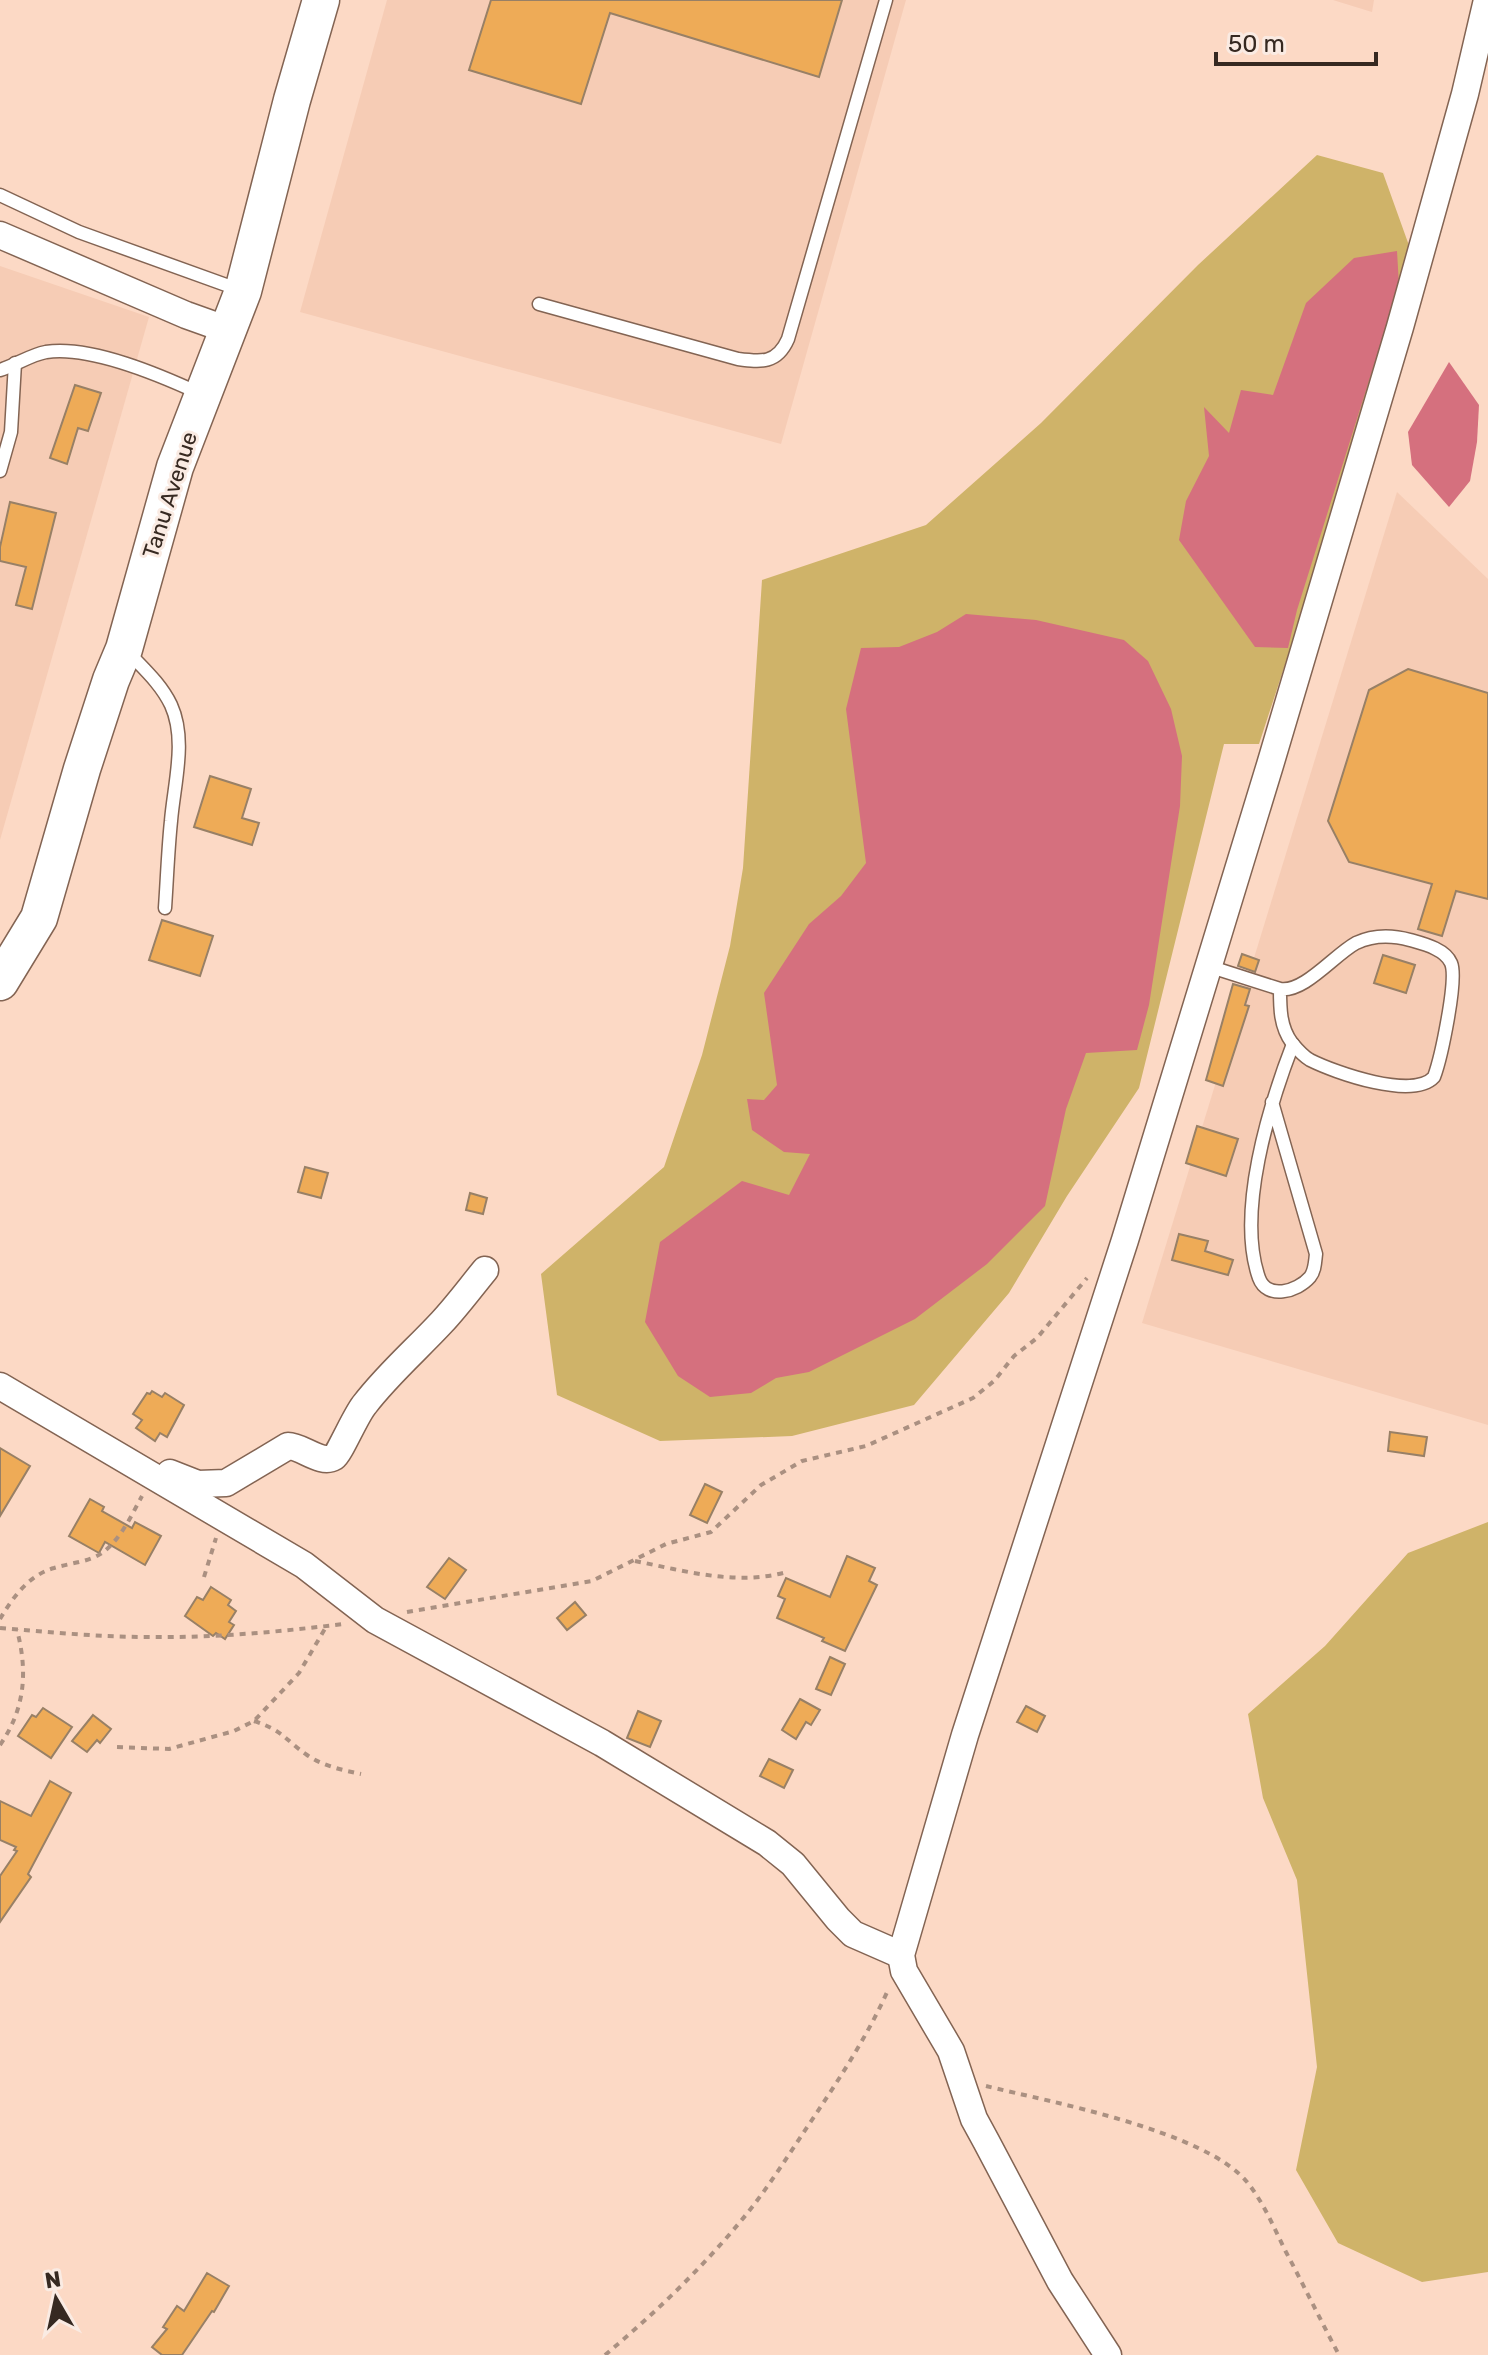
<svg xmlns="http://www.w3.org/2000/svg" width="1488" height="2355" font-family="Rubik,sans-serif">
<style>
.built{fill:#f6ccb5}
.green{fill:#cfb369}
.water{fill:#d5707e}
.building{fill:#eeab57;stroke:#988066;stroke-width:2}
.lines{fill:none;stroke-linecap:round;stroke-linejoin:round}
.lane-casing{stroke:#836453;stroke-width:15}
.street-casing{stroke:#836453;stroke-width:29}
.secondary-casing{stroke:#836453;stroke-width:39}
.path{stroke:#aa9081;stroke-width:4;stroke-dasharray:6 6;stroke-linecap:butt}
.lane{stroke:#fff;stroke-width:12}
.street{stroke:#fff;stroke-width:26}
.secondary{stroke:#fff;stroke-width:36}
.labels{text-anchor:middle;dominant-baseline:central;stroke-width:6;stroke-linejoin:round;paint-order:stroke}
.street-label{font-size:22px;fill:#362921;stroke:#faebe3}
</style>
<rect width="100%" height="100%" fill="#fcd9c5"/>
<g class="built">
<polygon points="387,0 906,0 781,444 300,312"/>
<polygon points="1333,0 1374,0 1372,12"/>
<polygon points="0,266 149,317 0,840"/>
<polygon points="1397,492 1488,579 1488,1425 1142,1323"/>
</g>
<g class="green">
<polygon points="1317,155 1383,173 1416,265 1259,744 1224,744 1139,1088 1067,1196 1009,1293 914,1405 792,1436 660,1441 557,1395 541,1274 664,1167 702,1055 730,946 743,868 762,580 926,525 1041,423 1198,265"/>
<polygon points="1488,1522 1488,2272 1422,2282 1338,2243 1296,2170 1317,2067 1297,1880 1263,1798 1248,1714 1325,1646 1408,1553"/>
</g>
<g class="water">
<polygon points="1397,251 1399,285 1297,610 1288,648 1255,647 1179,540 1186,501 1209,456 1204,407 1229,433 1241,390 1273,395 1306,303 1354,258"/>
<polygon points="1449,362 1479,405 1477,442 1470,481 1449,507 1412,465 1408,432"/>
<polygon points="966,614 1036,620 1124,640 1148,661 1171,709 1182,756 1180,806 1149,1005 1137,1050 1086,1053 1066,1109 1045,1206 987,1264 915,1319 809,1372 776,1378 751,1393 710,1397 678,1376 645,1322 660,1242 742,1181 789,1195 810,1154 784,1152 752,1130 747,1099 764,1100 777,1085 764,993 809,924 841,896 866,863 846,709 861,648 899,647 937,632"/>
</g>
<g class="building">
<polygon points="491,0 842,0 819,77 610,13 581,104 469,70"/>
<polygon points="75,385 101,393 88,431 78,428 67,464 50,458"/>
<polygon points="10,502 56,513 32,609 16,605 26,567 0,561 0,547"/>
<polygon points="1408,669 1488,693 1488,899 1456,891 1442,936 1418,929 1432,884 1349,862 1328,821 1369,690"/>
<polygon points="210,776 251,789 242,818 259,823 252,845 194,827"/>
<polygon points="162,920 213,936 200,976 149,960"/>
<polygon points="1242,954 1259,960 1255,972 1238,966"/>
<polygon points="1383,955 1415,965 1406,993 1374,983"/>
<polygon points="1233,984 1250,989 1245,1005 1249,1006 1223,1086 1206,1080"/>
<polygon points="1197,1126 1238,1139 1226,1176 1186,1163"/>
<polygon points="305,1167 328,1173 321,1198 298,1192"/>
<polygon points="470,1193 487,1198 483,1214 466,1210"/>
<polygon points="1179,1234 1208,1241 1205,1251 1233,1260 1228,1275 1172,1260"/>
<polygon points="152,1391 162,1397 165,1393 184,1405 167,1437 160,1433 155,1441 136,1428 142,1420 133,1414 147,1393 150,1394"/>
<polygon points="1390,1432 1427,1437 1424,1456 1388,1451"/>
<polygon points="0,1448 30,1466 0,1516"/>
<polygon points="705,1484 722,1492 707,1523 690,1515"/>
<polygon points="90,1499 104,1507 102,1511 132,1528 135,1522 161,1536 145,1565 105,1542 99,1553 69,1536"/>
<polygon points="847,1556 875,1568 869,1581 877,1585 845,1651 822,1641 824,1638 777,1618 785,1599 778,1596 786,1578 830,1597"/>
<polygon points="449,1558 466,1570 445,1599 427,1587"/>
<polygon points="211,1587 231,1600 228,1605 236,1611 229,1622 234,1625 225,1639 216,1633 213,1636 185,1616 197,1597 203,1600"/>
<polygon points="575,1602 586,1615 567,1630 557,1618"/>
<polygon points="830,1657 845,1664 831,1695 816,1689"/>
<polygon points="800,1699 820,1710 811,1725 806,1722 796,1739 782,1730"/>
<polygon points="1026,1706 1045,1716 1037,1732 1017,1722"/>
<polygon points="43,1708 72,1727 51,1758 18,1736 32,1715 36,1717"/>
<polygon points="638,1711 661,1721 650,1747 627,1738"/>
<polygon points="93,1715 111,1729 100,1743 97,1740 87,1752 72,1741"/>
<polygon points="769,1759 793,1770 784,1788 760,1776"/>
<polygon points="50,1781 71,1793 28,1874 31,1877 0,1922 0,1876 17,1851 14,1850 16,1847 0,1840 0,1801 31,1816"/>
<polygon points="207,2273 229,2286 214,2312 212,2311 182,2355 162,2355 152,2347 167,2329 163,2327 177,2306 184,2311"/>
</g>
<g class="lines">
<defs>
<g id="lane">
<polyline points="0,195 79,232 240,290"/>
<path d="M539,304l199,55c23,3 39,5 50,-20l98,-339"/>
<path d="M0,370c16,-5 30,-15 46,-18 45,-7 116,24 155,42"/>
<polyline points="0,471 11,432 15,363"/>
<path d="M128,652c16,17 33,32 43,53 16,35 3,79 0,116 -3,29 -4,58 -6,87"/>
<path d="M1208,966l72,23c24,4 54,-34 76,-46 17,-8 36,-8 54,-3 14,4 35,9 41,23 7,16 -10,95 -17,114 -21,23 -98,-4 -124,-17 -7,-4 -13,-11 -18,-17 -12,-16 -12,-35 -12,-54"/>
<path d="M1272,1102l44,152c-1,8 -1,17 -6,23 -13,15 -43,23 -51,1 -23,-65 10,-172 34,-234"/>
</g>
<g id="street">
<polyline points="0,235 186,315 228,330"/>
<polyline points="0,1386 304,1565 375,1620 602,1743 767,1843 793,1864 838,1919 853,1934 901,1955"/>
<path d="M170,1473l28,11 28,-1 62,-37c14,0 33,19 46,11 6,-4 22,-43 31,-53 23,-30 51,-54 77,-82 15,-16 29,-35 43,-52"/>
<polyline points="1108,2355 1060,2281 986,2141 974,2119 951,2051 904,1971 901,1955 965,1735 1125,1240 1270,765 1400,327 1465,94 1487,0"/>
</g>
<polyline id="secondary" points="0,982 39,918 82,769 111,680 124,649 175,467 243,291 292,100 321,0"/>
</defs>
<use href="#lane" class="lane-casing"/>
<use href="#street" class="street-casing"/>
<use href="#secondary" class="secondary-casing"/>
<g class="path">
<path d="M635,1561c50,10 101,25 152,11"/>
<polyline points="204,1577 216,1538"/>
<polyline points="407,1612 592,1581 666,1544 711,1532 761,1485 802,1461 866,1446 973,1398 994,1381 1014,1356 1037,1338 1087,1278"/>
<path d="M0,1619c13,-22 29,-44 54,-51 16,-5 35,-6 48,-15 19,-14 29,-37 40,-57"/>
<path d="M0,1628c49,4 98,9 147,9 66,1 131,-5 196,-13"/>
<path d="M254,1721c30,10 30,18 53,34 16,11 35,15 54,19"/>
<path d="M0,1745c25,-36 28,-73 17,-115"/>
<polyline points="117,1747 169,1749 234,1731 254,1721 299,1673 326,1627"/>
<path d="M986,2086c65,16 219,45 261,96 17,21 27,46 39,70 18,34 35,69 53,103"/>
<path d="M605,2355c48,-40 95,-85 135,-133 28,-33 50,-70 74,-105 27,-41 54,-82 74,-127"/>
</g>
<use href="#lane" class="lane"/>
<use href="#street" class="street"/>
<use href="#secondary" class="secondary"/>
</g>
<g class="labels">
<g class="street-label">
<text transform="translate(170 495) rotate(-72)">Tanu Avenue</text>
</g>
</g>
<g transform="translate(56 2299) rotate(351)" stroke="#faebe3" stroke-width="6" paint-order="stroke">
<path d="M0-6L14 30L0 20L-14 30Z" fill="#362921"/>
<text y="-12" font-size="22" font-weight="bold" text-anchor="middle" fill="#362921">N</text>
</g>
<path d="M1216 52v12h160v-12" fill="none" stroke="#362921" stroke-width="4"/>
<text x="1228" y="52" font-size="24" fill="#362921" stroke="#faebe3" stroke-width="6" paint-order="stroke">50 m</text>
</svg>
